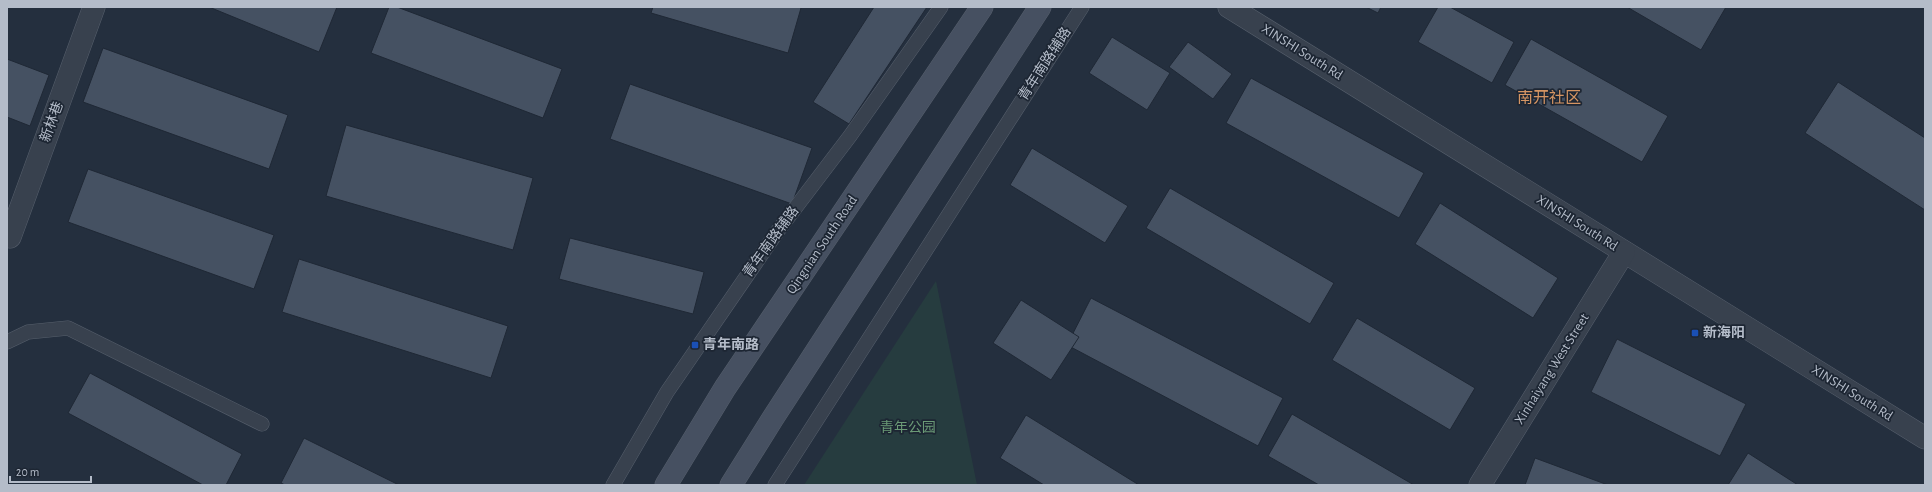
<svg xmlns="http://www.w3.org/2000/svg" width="1932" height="492" font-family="'Alegreya Sans','Noto Sans SC',sans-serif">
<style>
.green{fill:#263c3f}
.building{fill:#455162;stroke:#1f2835}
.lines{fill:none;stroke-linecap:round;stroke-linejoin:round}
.lane-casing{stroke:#565f6c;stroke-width:15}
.street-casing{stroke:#565f6c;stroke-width:23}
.secondary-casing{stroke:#565f6c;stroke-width:23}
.lane{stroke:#38414e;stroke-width:14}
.street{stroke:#38414e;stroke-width:22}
.secondary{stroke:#465061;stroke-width:22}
.transit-dot{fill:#1a4fb4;stroke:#1d2633;stroke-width:1.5}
.labels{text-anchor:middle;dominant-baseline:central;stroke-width:3.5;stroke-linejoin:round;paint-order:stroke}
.street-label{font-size:14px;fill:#b4bcc9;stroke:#1d2633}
.poi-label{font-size:14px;font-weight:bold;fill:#b4bcc9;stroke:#1d2633;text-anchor:start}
.park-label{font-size:14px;fill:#6b9a76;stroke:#1d2633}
.quarter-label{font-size:16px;fill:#d59563;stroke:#1d2633}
</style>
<rect width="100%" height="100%" fill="#242f3e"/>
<polygon class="green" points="936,281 977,485 804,485"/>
<g class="building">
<polygon points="209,7 337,7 319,52"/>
<polygon points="389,7 397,7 562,69 543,118 371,53"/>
<polygon points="653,7 798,7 801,8 788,53 651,13"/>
<polygon points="874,7 927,7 849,124 813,102"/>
<polygon points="1366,7 1381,7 1378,13"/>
<polygon points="1438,7 1450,7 1514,42 1492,83 1418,42"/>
<polygon points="1627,7 1726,7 1701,50"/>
<polygon points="1112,37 1170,73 1147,110 1089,73"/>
<polygon points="1531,39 1668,116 1642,162 1505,85"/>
<polygon points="1188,42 1232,74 1213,99 1169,67"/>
<polygon points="103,48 288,115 269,169 83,102"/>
<polygon points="7,59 49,75 30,126 7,117"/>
<polygon points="1251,78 1424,173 1399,218 1226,123"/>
<polygon points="1838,82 1925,138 1925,210 1805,133"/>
<polygon points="630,84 812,148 792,204 610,139"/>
<polygon points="346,125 533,178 513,250 326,196"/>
<polygon points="1032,148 1128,206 1105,243 1010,185"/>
<polygon points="88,169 274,235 254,289 68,222"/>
<polygon points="1170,188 1334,283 1310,324 1146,228"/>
<polygon points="1440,203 1558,278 1533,318 1415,244"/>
<polygon points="570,238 704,272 693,314 559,279"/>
<polygon points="299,259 508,326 491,378 282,312"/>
<polygon points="1091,298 1283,398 1258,446 1067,345"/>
<polygon points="1021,300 1079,337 1051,380 993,343"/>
<polygon points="1357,318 1475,388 1450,430 1332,360"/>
<polygon points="1617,339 1746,404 1720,456 1591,392"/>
<polygon points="90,373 242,454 226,485 203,485 68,413"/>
<polygon points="1292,414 1414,485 1319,485 1268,456"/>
<polygon points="1026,415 1139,485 1044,485 1000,458"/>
<polygon points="304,438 399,485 285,485 281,483"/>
<polygon points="1748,453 1798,485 1728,485"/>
<polygon points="1535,458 1608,485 1525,485"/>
</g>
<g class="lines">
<defs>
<g id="lane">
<polyline points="7,342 28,332 68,328 262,424"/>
<polyline points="613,485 667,392 777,232 850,136 941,7"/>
<polyline points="775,485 1082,7"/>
</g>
<g id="street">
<polyline points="1229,7 1925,438"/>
<polyline points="10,237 94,7"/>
<polyline points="1480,485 1624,252"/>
</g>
<g id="secondary">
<polyline points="666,485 725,388 982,7"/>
<polyline points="731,485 773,418 1040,7"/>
</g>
</defs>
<use href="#lane" class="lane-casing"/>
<use href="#street" class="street-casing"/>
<use href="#secondary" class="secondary-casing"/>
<use href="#lane" class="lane"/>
<use href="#street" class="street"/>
<use href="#secondary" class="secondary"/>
</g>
<g class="transit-dot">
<rect x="1691" y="329" width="8" height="8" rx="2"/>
<rect x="691" y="341" width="8" height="8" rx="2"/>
</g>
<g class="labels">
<g class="street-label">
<text transform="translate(1302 52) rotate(32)">XINSHI South Rd</text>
<text transform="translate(1045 64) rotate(-57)">青年南路辅路</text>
<text transform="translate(52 122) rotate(-70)">新林巷</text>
<text transform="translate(1577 223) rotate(32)">XINSHI South Rd</text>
<text transform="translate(771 242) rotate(-54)">青年南路辅路</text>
<text transform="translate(822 245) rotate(-56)">Qingnian South Road</text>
<text transform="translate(1552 369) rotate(-58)">Xinhaiyang West Street</text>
<text transform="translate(1852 393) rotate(32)">XINSHI South Rd</text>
</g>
<g class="poi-label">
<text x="1703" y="333">新海阳</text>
<text x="703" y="345">青年南路</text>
</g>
<g class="park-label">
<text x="908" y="428">青年公园</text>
</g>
<g class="quarter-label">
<text x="1549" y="98">南开社区</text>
</g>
</g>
<rect width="1932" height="492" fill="none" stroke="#b4bcc9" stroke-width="16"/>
<path d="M10 476v6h81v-6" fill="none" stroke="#b4bcc9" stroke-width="2"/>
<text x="16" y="476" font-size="12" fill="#b4bcc9" stroke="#1d2633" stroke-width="3" paint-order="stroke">20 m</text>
</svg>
